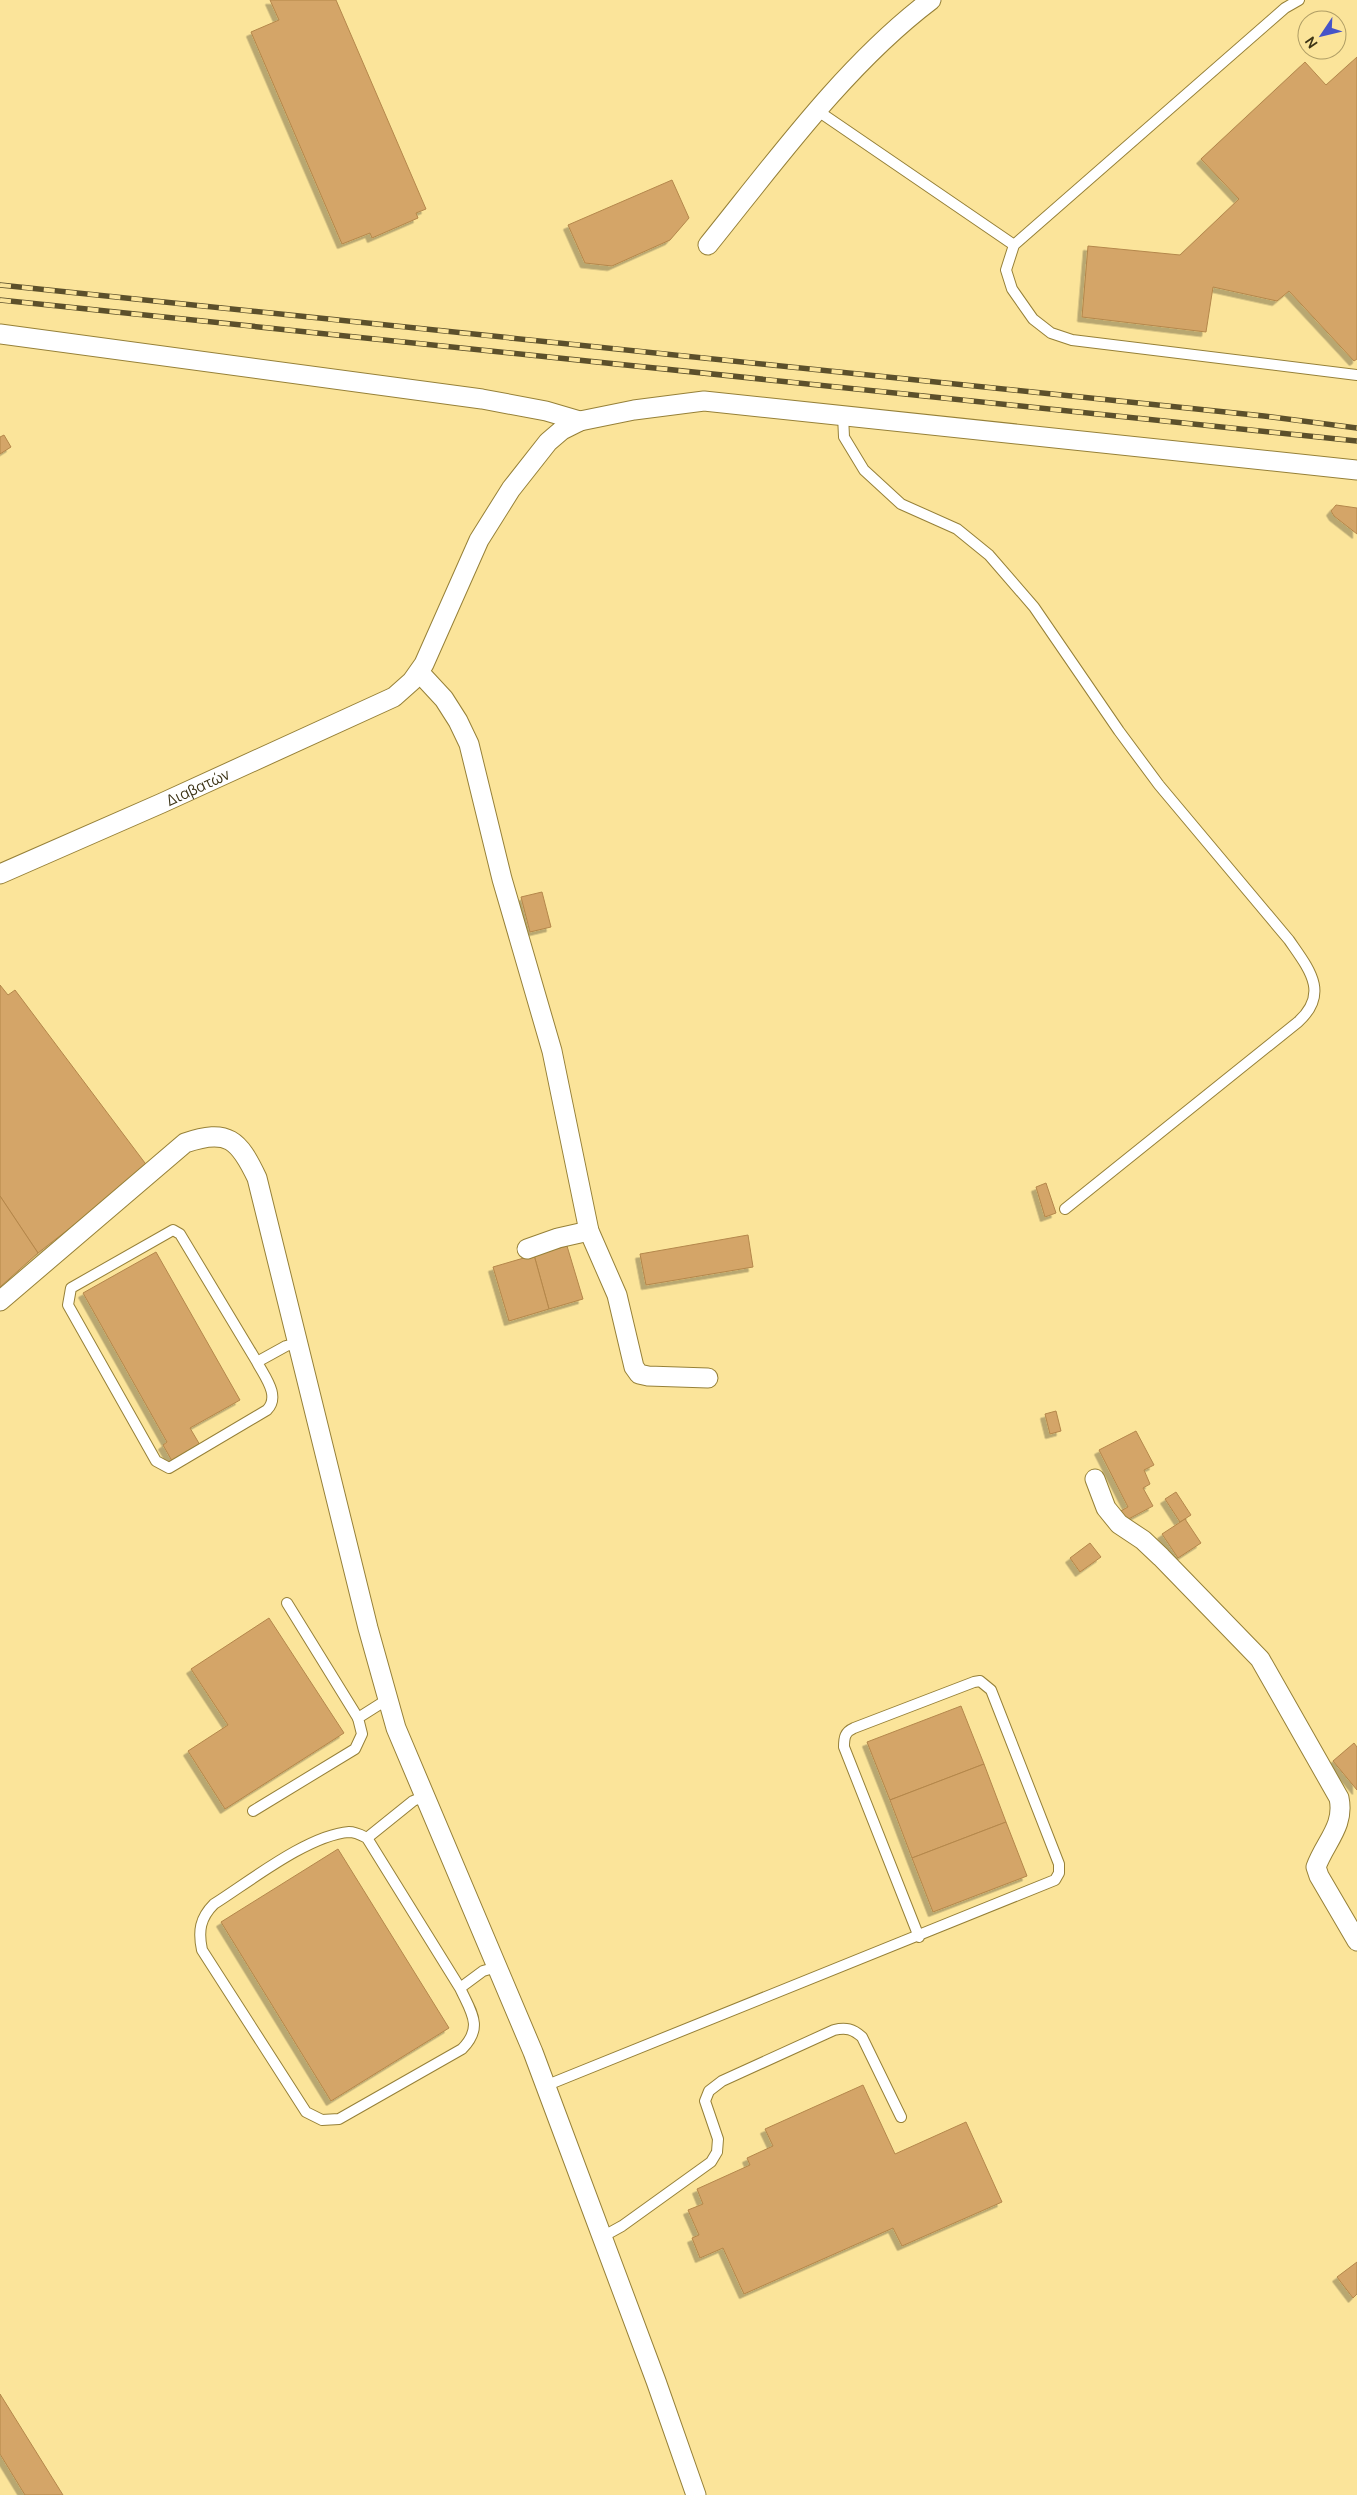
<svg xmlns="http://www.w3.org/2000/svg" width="1357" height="2495" font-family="Manrope,sans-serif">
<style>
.building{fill:#d4a568;stroke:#b4874b;filter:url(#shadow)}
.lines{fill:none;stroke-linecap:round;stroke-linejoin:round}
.lane-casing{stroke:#968038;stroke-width:12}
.street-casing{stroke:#968038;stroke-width:21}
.lane{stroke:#fff;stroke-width:10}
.street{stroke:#fff;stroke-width:19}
.rail-casing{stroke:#5c502b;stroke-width:5.5}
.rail{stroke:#fbe49a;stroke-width:4;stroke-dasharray:11;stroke-linecap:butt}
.labels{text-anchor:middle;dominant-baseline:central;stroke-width:4.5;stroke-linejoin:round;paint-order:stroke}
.street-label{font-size:15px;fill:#3c3315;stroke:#fbe49a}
</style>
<defs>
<filter id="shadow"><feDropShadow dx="-4.5" dy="4.5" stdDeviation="0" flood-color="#0004"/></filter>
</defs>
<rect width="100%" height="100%" fill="#fbe49a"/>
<g class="building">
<polygon points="270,0 336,0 426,209 416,213 418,218 372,238 370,233 342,244 251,32 279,20"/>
<polygon points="1357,57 1357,359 1354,361 1289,291 1277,301 1213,287 1206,332 1082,317 1088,246 1180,255 1239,199 1201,159 1305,62 1326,85"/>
<polygon points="672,180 689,218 670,240 612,266 585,263 568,225"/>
<polygon points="4,435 11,447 0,454 0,437"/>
<polygon points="1336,505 1357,508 1357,534 1334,516 1331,511"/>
<polygon points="542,892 551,927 530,932 521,897"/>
<polygon points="0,985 8,995 15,990 148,1167 38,1253 0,1196"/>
<polygon points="1046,1183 1056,1213 1045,1217 1036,1187"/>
<polygon points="0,1196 38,1253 0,1287"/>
<polygon points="748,1235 753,1267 646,1285 640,1254"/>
<polygon points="567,1246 583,1299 549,1309 534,1255"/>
<polygon points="156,1252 240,1400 190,1428 200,1445 172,1461 163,1445 167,1442 83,1293"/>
<polygon points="534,1255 549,1309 509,1321 493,1267"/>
<polygon points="1056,1411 1061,1431 1050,1434 1045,1414"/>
<polygon points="1136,1431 1154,1465 1144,1470 1150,1484 1143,1488 1153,1506 1121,1523 1117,1513 1128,1507 1099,1450"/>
<polygon points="1176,1492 1191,1515 1180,1522 1165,1499"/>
<polygon points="1185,1519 1201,1543 1178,1558 1162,1534"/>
<polygon points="1090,1543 1101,1557 1080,1572 1070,1558"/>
<polygon points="269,1618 344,1733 225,1809 188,1751 228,1725 191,1669"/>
<polygon points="961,1706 984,1764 890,1800 867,1742"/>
<polygon points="1354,1743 1357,1747 1357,1790 1333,1761"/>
<polygon points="984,1764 1006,1822 912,1858 890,1800"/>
<polygon points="1006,1822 1027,1876 933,1912 912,1858"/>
<polygon points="338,1849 449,2028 331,2101 221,1922"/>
<polygon points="863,2085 895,2154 966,2122 1002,2202 902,2246 893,2228 744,2294 723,2248 700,2258 692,2238 699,2235 688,2210 703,2204 697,2189 750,2165 747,2158 773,2146 765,2129"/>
<polygon points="1357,2262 1357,2294 1353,2298 1337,2277"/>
<polygon points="0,2394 63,2495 25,2495 0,2454"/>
</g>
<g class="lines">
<defs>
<g id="lane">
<polyline points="1299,0 1285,8 1014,245 1006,270 1012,289 1033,319 1051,333 1072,340 1357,375"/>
<polyline points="818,111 1014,245"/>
<path d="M843,415l1,22 20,33 37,34 56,25 32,26 45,52 85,124 40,54 130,155c20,29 41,53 9,82l-233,187"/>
<path d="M257,1362l-77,-128 -7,-4 -102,58 -3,17 88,156 13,7 98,-58c14,-14 -3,-34 -10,-48l29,-16 12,-3"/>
<polyline points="287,1603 358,1718"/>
<polyline points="253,1811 355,1749 362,1734 358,1718 388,1699"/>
<polyline points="367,1838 413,1801 425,1796"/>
<path d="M460,1988l-93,-150c-6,-3 -11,-6 -18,-6 -41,3 -100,50 -135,72 -14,14 -16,27 -12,46l104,162 16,8 17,-1 123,-70c22,-22 9,-37 -2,-61l23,-17 14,-4"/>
<path d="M545,2086l510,-206 4,-7v-9l-68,-174 -11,-9 -6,1 -120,46c-9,4 -10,9 -10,19l75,190"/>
<path d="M602,2237l20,-11 89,-64 6,-10 1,-13 -13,-38 4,-10 13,-10 112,-51c12,-3 19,-1 28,7l39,80"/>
</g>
<g id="street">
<path d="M708,245c67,-83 137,-180 223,-245"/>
<polyline points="0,334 482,399 546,411 580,421"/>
<polyline points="419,672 444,699 458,721 469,744 502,879 552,1051 589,1231 617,1295 634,1367 639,1374 648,1376 708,1378"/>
<path id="s1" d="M0,874l162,-71 232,-106 18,-16 12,-17 55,-124 32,-51 37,-47 14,-12 18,-9 54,-11 70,-9 653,69"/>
<polyline points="527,1249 558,1238 589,1231"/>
<path d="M0,1301l185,-158c43,-15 54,-3 72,35l111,450 28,100 137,324 123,329 40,114"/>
<path d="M1095,1479l11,29 13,16 24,16 18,17 99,102 79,139c6,28 -14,44 -23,69l3,9 38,65"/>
</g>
</defs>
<use href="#lane" class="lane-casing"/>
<use href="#street" class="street-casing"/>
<use href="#lane" class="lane"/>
<use href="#street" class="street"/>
<defs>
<g id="rail">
<polyline points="0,285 1264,416 1357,428"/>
<polyline points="0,300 1357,441"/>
</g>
</defs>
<use href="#rail" class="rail-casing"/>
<use href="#rail" class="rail"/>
</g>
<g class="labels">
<g class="street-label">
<text stroke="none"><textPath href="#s1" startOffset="216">Διαβατών</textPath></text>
</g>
</g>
<g transform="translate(1322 35) rotate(235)"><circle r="24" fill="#fbe49a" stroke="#af9d65"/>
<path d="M0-4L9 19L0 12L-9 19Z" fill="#4654c8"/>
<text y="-8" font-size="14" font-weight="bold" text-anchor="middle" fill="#3c3315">N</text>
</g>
</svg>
